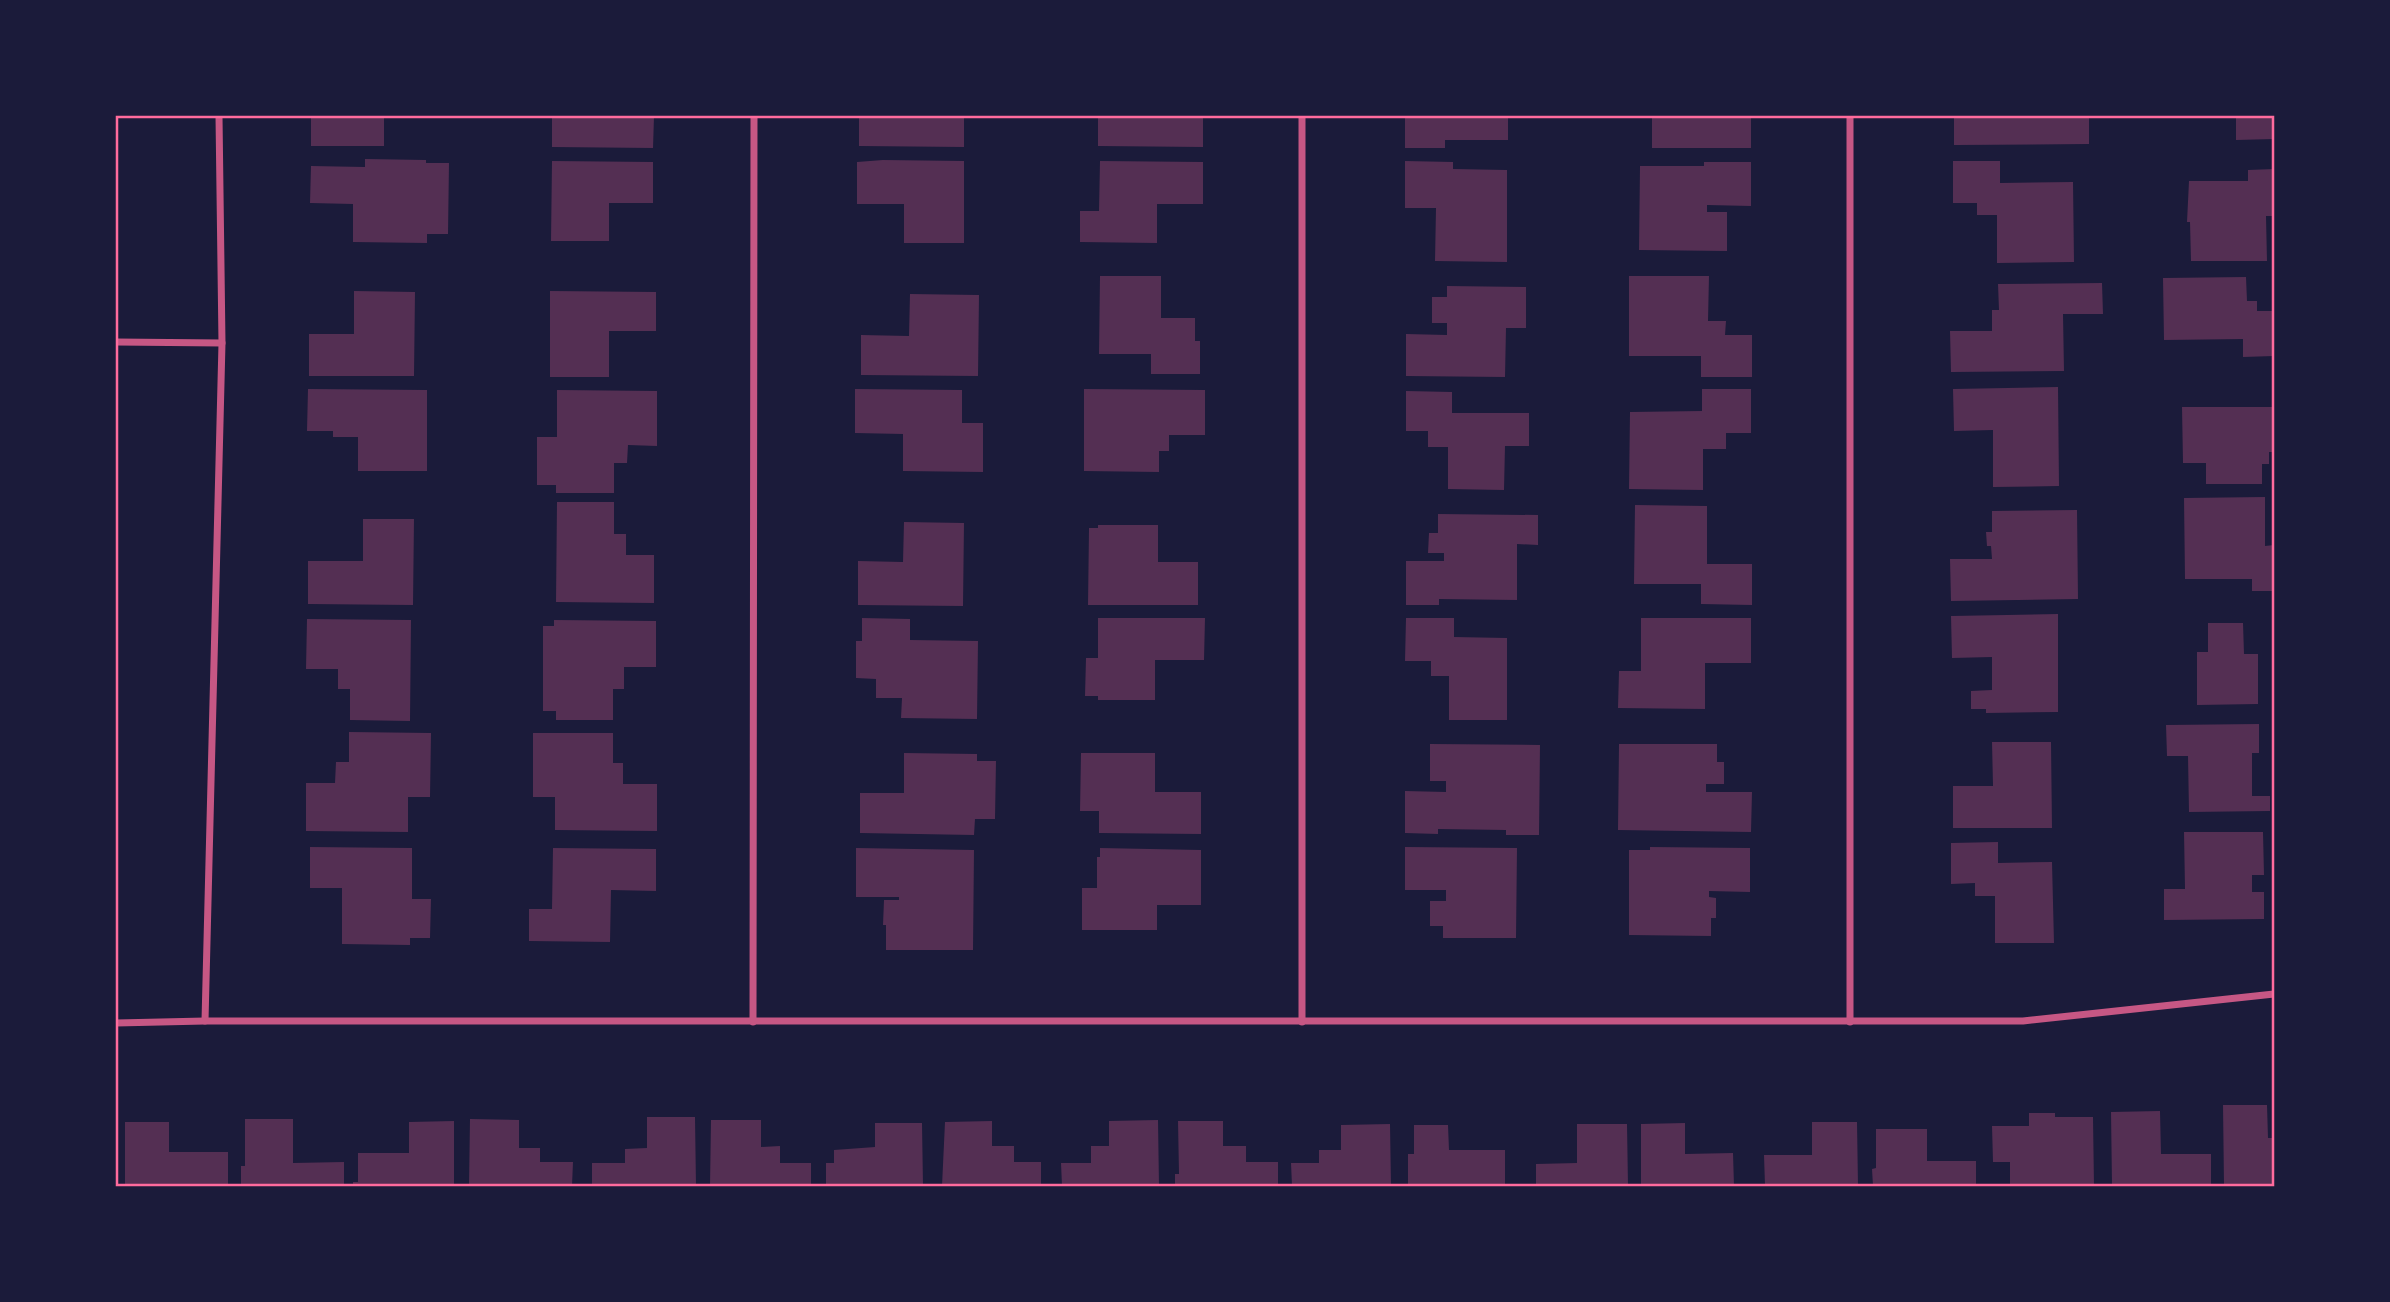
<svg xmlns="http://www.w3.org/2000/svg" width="2390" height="1302" font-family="Arial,sans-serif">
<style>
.building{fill:#542f53}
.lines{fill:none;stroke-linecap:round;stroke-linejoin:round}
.minor{stroke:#c65784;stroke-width:7}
.neatline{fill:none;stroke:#ff6b9d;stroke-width:2.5}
</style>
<rect width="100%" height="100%" fill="#1b1b3a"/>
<g class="building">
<rect x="311" y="116" width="73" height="30"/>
<polygon points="552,116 654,116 653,148 552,147"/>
<polygon points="859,116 964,116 964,147 859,146"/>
<polygon points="1098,116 1203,116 1203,147 1098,146"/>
<polygon points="1405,116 1508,116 1508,140 1445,140 1445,148 1405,148"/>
<rect x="1652" y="116" width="99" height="32"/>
<polygon points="1954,116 2089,116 2089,144 1954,145"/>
<polygon points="2236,116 2274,116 2274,139 2236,140"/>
<polygon points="365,159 426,160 426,163 449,163 448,234 427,234 427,243 353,242 353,204 310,203 311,166 365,167"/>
<polygon points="883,160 964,161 964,243 904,243 904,204 857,204 857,162"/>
<polygon points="552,161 653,162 653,203 609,203 609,241 551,241"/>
<polygon points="1100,161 1203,162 1203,204 1157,204 1157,243 1080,242 1080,211 1099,211"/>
<polygon points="1405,161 1453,162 1453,169 1507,170 1507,262 1435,261 1436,208 1405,208"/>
<polygon points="1953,161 2000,161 2000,183 2073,182 2074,262 1997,263 1997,215 1977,215 1977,203 1953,203"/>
<polygon points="1704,162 1751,162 1751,206 1707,205 1707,212 1727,212 1727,251 1639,250 1640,166 1704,166"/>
<polygon points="2274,169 2274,216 2266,216 2267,261 2191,261 2190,222 2187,222 2189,181 2248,181 2248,170"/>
<polygon points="1100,276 1161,276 1161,318 1195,318 1195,341 1200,341 1200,374 1151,374 1151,354 1099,354"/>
<polygon points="1629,276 1709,276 1708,321 1726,321 1725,335 1752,335 1752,377 1701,377 1701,356 1629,356"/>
<polygon points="2246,277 2247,301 2257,301 2257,311 2274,311 2274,356 2243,357 2243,339 2164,340 2163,278"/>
<polygon points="2102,283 2103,314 2063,314 2064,371 1951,372 1950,331 1992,331 1992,310 1999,310 1998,284"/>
<polygon points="1447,286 1526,287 1526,328 1506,328 1505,377 1406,376 1406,334 1447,335 1447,323 1432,323 1432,297 1447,297"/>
<polygon points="354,291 415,292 414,376 309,376 309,334 354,334"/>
<polygon points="550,291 656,292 656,331 609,331 609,377 550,377"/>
<polygon points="910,294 979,295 978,376 861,375 861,335 909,336"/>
<polygon points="2058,387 2059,486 1993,487 1993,430 1954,431 1953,389"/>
<polygon points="308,389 427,390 427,471 358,471 358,437 333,437 333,431 307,431"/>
<polygon points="855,389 962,390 962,423 983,423 983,472 903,471 903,434 855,433"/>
<polygon points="1084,389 1205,390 1205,435 1169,435 1169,451 1159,451 1159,472 1084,471"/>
<polygon points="1702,389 1751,389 1751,433 1726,433 1726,449 1703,449 1703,490 1629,489 1630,412 1702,411"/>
<polygon points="557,390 657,391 657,446 628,445 627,463 614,463 614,493 556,493 556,485 537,485 537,437 557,437"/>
<polygon points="1406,391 1452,392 1452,413 1529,413 1529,446 1505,446 1504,490 1448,489 1448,447 1428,447 1428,431 1406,431"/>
<polygon points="2182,407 2274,407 2274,452 2269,452 2269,464 2262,464 2262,484 2206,484 2206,463 2183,463"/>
<polygon points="2265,497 2265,546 2274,545 2274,591 2252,591 2252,579 2185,579 2184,498"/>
<polygon points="557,502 614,502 614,534 626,534 626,555 654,555 654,603 556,602"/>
<polygon points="1635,505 1707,506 1707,564 1752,564 1752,605 1701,604 1701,584 1634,584"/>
<polygon points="2077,510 2078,599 1951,601 1950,559 1992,559 1991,546 1987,546 1986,532 1992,532 1992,511"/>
<polygon points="1438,514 1538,515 1538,545 1517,544 1517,600 1439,599 1439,605 1406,605 1406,561 1444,561 1444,553 1428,553 1429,533 1438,533"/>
<polygon points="363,519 414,519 413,605 308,604 308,561 363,561"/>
<polygon points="904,522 964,523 963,606 858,605 858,561 903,562"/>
<polygon points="1098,525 1158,525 1158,562 1198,562 1198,605 1088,605 1089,528 1098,528"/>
<polygon points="2058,614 2058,712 1986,713 1986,709 1971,709 1971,691 1992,690 1992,657 1952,658 1951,616"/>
<polygon points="862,618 910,619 910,640 978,641 977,719 901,718 902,698 876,698 876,679 856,678 856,641 862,641"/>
<polygon points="1098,618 1205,618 1204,660 1155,660 1155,700 1098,700 1098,696 1085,696 1086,658 1098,658"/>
<polygon points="1406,618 1454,618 1454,637 1507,638 1507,720 1449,720 1449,676 1431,676 1431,661 1405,661"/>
<polygon points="1641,618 1751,618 1751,663 1705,663 1705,709 1618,708 1619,671 1641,671"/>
<polygon points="307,619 411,620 410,721 350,720 350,689 338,689 338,669 306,669"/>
<polygon points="554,620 656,621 656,667 624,667 624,689 613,689 613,720 556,720 556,711 543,711 543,626 554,626"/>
<polygon points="2208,623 2243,623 2244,654 2258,654 2258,704 2197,705 2197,652 2208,652"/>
<polygon points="2259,724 2259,753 2252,753 2252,796 2270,796 2270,811 2189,812 2188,756 2167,756 2166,725"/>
<polygon points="349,732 431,733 430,797 408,797 408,832 306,831 306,783 335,783 336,762 349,762"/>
<polygon points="533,733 613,733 613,763 623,763 623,784 657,784 657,831 555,830 555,797 533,797"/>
<polygon points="1992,742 2051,742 2052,828 1953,828 1953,786 1993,786"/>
<polygon points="1430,744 1540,745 1539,835 1506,835 1506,830 1438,829 1438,834 1405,833 1405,791 1446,792 1446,781 1430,781"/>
<polygon points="1619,744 1717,744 1717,762 1724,762 1724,784 1706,784 1706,792 1752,792 1751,832 1618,830"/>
<polygon points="904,753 977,754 977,761 996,761 995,819 975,819 974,835 860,833 860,793 904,793"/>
<polygon points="1081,753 1155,753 1155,792 1201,792 1201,834 1099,833 1099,811 1080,811"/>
<polygon points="2184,832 2263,832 2264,875 2252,875 2252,892 2264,892 2264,919 2164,920 2164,889 2185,889"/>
<polygon points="1998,842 1998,863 2052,862 2054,943 1995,943 1995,896 1975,896 1975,883 1951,884 1951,843"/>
<polygon points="310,847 412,848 412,899 431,899 430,938 410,938 410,945 342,944 342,888 310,888"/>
<polygon points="1405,847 1517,848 1516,938 1443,938 1443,926 1430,926 1430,901 1446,901 1446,890 1405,890"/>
<polygon points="1650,847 1750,848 1750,892 1709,891 1709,897 1716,898 1716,918 1711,918 1711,936 1629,935 1629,850 1650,850"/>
<polygon points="553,848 656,849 656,891 611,890 610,942 529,941 529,909 552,909"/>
<polygon points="856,848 974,850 973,950 886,950 886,925 883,925 884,900 899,900 899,897 856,897"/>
<polygon points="1100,848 1201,850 1201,905 1157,905 1157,930 1082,930 1082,888 1097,888 1097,857 1100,857"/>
<polygon points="2223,1105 2267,1105 2268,1138 2274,1138 2274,1186 2224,1186"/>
<polygon points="2160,1111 2161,1154 2211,1154 2211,1186 2112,1186 2111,1112"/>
<polygon points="2029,1113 2055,1113 2055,1117 2093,1117 2094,1186 2010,1186 2010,1162 1993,1162 1992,1126 2029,1126"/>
<polygon points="647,1117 695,1117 696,1186 592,1186 592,1163 625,1163 625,1149 647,1148"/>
<polygon points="245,1119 293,1119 293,1163 344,1162 344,1186 241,1186 241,1166 245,1166"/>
<polygon points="470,1119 519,1120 519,1148 540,1148 540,1162 573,1162 572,1186 469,1186"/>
<polygon points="711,1120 761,1120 761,1147 780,1146 780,1163 811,1163 811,1186 710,1186"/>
<polygon points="1158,1120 1159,1186 1062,1186 1061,1163 1091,1163 1091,1146 1109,1146 1109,1121"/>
<polygon points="454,1121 454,1186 353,1186 353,1182 358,1182 358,1153 409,1153 409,1122"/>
<polygon points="992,1121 992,1146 1014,1146 1014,1162 1041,1162 1041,1186 942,1186 945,1122"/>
<polygon points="1178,1121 1223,1121 1223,1146 1246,1146 1246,1162 1278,1162 1278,1186 1175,1186 1175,1174 1179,1174"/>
<polygon points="125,1122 169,1122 169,1152 228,1152 228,1186 125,1186"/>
<polygon points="1812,1122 1857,1122 1858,1186 1765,1186 1764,1155 1812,1155"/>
<polygon points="875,1123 922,1123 923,1186 826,1186 826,1163 834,1163 834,1150 875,1147"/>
<polygon points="1685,1123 1685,1154 1733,1153 1734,1186 1641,1186 1641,1124"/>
<polygon points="1390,1124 1391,1186 1292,1186 1291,1163 1319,1163 1319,1150 1341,1150 1341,1125"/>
<polygon points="1577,1124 1627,1124 1628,1186 1536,1186 1536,1164 1577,1163"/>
<polygon points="1414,1125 1448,1125 1449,1150 1505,1150 1505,1186 1408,1186 1408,1154 1414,1154"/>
<polygon points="1876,1129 1927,1129 1927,1161 1976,1161 1976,1186 1873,1186 1872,1169 1876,1168"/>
</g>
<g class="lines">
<g class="minor">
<polyline points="116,342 222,343"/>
<polyline points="205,1021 222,343 219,116"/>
<polyline points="753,1022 754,116"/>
<polyline points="1302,1022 1302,116"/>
<polyline points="1850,1022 1850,116"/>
<polyline points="116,1023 205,1021 2023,1021 2274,994"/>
</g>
</g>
<rect width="2390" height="1302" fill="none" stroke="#1b1b3a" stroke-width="234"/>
<rect x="117" y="117" width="2156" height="1068" class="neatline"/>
</svg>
